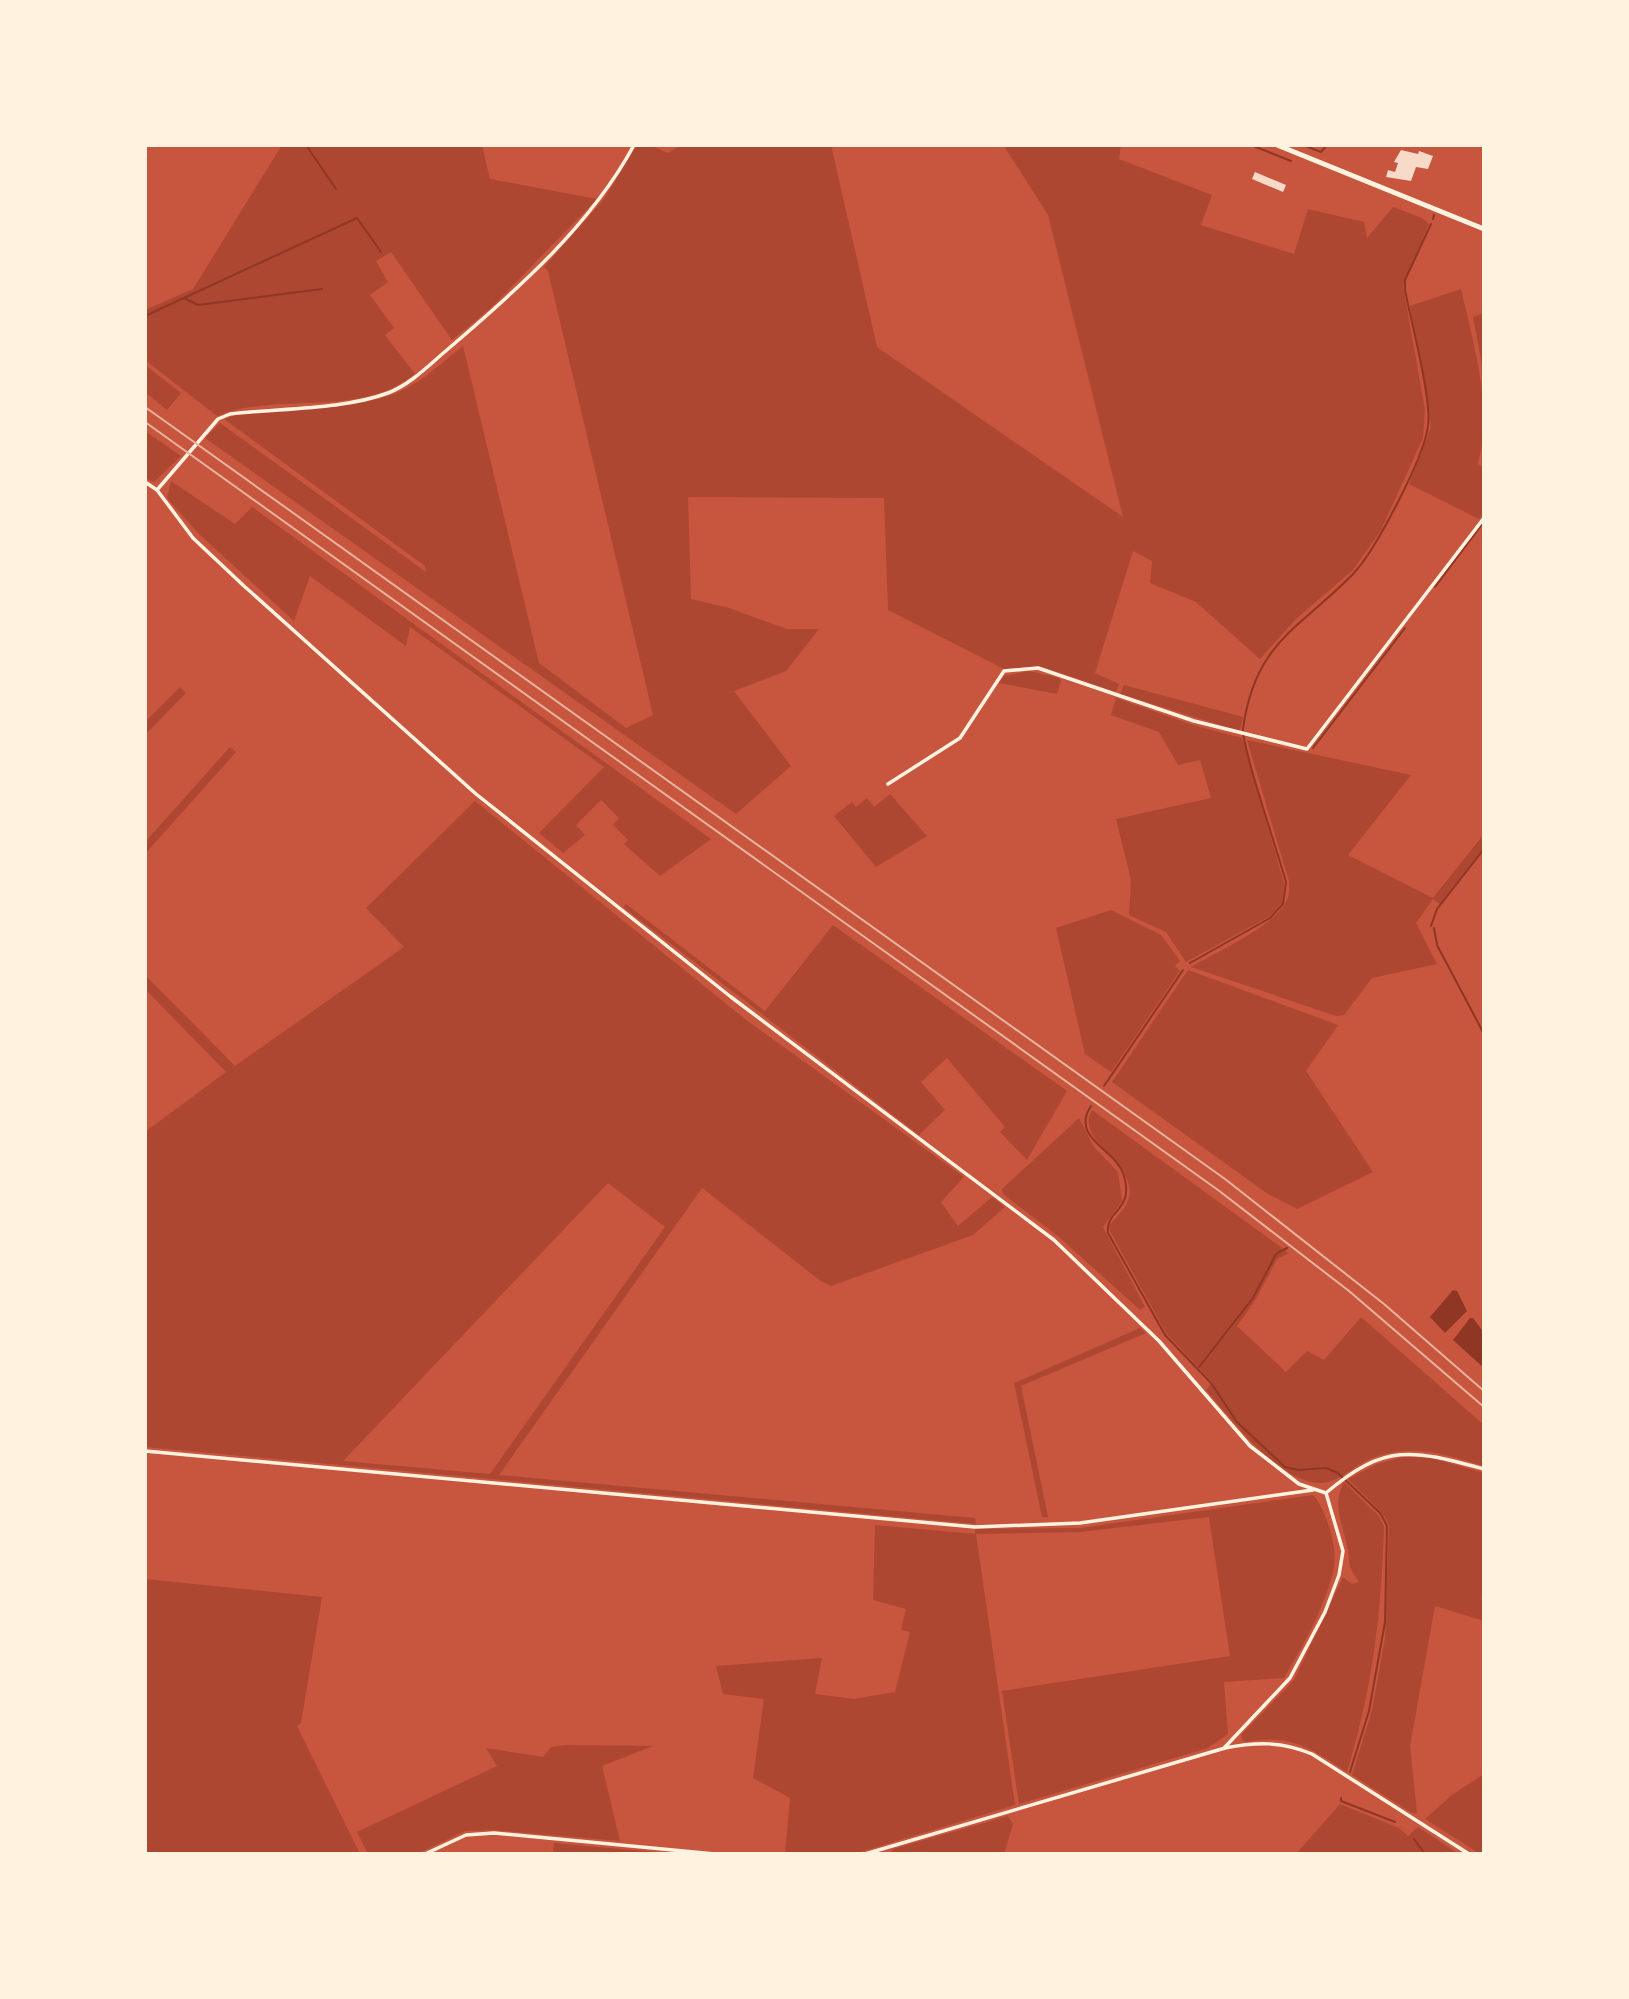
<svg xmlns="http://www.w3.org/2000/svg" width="1629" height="1999" font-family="Mulish,sans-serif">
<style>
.green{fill:#ae4732;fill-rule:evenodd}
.water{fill:#8f3625}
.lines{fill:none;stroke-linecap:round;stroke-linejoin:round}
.stream{stroke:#8f3625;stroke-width:2}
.building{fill:#f7dbc8}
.minor{stroke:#fff3e0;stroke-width:3.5}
.primary{stroke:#fff3e0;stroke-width:5}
.rail{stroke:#e9b49f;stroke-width:2}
</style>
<rect width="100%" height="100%" fill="#c8553d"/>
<g class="green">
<path d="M282,145h200l8,34 107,20 -107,110 -38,31 -61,-88 -15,9 12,21 -18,13 24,33 -9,7 30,39c-55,45 -136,17 -198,42l-72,-56v-50l48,-21z"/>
<path d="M637,145h13l18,8 13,-8h150l46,202 246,170 -75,-302 -44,-69 -6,-1h123l-2,14 93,36 -11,30 93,29 14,-45 56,13 3,16 26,-31 29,11 7,6 -26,62 22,124 -2,28 -43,94 -27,38 -57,49 -36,40 -64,-57 -46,-19 2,-22 -19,-10 -38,122 24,11 -3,8 -77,-26 -35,3 -116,-59 -4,-112 -196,-1 3,102 38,9 58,21h32l-33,42 -52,20 57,75 -55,48 -531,-376 15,-15 206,149 -1,-6 -201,-147c50,-18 111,-6 164,-23 29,-9 52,-32 75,-50l76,317 87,65 27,-13 -105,-444 -4,-4 60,-68z"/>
<path d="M1461,289c13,58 32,117 17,175l6,4v45l-5,6 -70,-35 22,-57 -21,-121z"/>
<polygon points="1484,313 1484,376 1473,317"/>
<polygon points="145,365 181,393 167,410 145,392"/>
<polygon points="145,431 181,456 154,482 145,478"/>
<polygon points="171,481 235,524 252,507 711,839 660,876 624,844 628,840 613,825 619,818 601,800 576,825 585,835 563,853 539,833 604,767 410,627 406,646 310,576 294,621 198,533 167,498"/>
<polygon points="1029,671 1059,678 1061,681 1057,694 999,683 1004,676"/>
<polygon points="1124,685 1243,717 1240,731 1120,694"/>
<polygon points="180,687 186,693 145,735 145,722"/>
<polygon points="1116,698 1193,725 1242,738 1284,883 1282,903 1270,916 1186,962 1166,932 1129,915 1131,880 1116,819 1211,798 1200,760 1178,765 1159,732 1111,715"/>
<path d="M1247,740l164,35 -63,80 85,43 51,-64v14l-43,57 -8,-6 -17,24 21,41 -65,14 -28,37 -8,1 -145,-49c24,-14 83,-41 95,-65 4,-7 3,-14 3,-21z"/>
<polygon points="230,747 236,752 145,854 145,842"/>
<polygon points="890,794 927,836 876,867 834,816 852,802 856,807 867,798 874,807"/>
<path d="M475,801l270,218 219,158 -23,25 17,24 34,-29 13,10 -32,28 -142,51 -9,-4 -120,-94 -203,287 476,43 1,6 -831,-77v-315l81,-60 -81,-83v-14l90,91 169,-119 -38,-39zM608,1183l57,44 -175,247 -147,-13z"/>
<polygon points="626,904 765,1011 833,925 1067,1091 1027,1160 1000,1132 1005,1127 947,1058 921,1082 945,1110 919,1135 623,907"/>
<polygon points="1111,910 1161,935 1180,961 1175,966 1180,971 1111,1072 1085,1054 1056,928"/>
<polygon points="1188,970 1338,1025 1306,1071 1373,1172 1297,1209 1268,1194 1112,1082"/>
<path d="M1092,1110l197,143 -12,6 -21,40 -19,27 49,46 21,-21 17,9 37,-43 123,108v41c-42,-12 -78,-25 -120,-4 -13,7 -28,21 -43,21 -41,1 -90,-64 -115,-93l6,-8 -46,-49 -56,-102 -1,-5c5,-7 13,-14 17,-21 21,-39 -54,-63 -34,-95z"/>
<polygon points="1079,1118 1094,1147 1118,1172 1122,1201 1103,1227 1145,1307 1140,1310 1059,1237 1003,1194 1002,1189"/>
<polygon points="1140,1328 1146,1333 1021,1386 1048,1517 1042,1517 1014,1383"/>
<polygon points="1403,1457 1432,1458 1484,1473 1484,1595 1481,1599 1484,1602 1484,1621 1435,1606 1410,1746 1417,1813 1412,1813 1352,1775 1372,1710 1385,1638 1389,1525 1383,1514 1348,1479 1377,1464"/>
<path d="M1344,1482l35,34 5,10c-3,91 -11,159 -37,246 -35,-22 -55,-39 -100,-30l-4,-1 -2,-6 53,-55 49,-103 9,7 7,-2c-14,-21 -7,-15 -12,-36 -5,-24 -15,-41 -3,-64z"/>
<path d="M1313,1495c14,16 24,51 21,72 -6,34 -32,81 -50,111l-60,4 4,52 -20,14 -189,56 -17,-113 228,-35 -21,-139 -129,15 -104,2 39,271 -161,49h-69l5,-56 -37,-20 11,-79 -41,-5 -7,-28 106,-8 -7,36 39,5 41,-7 15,-60 -9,-2 5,-21 -33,-9 2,-75 100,9v-5l105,-1z"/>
<polygon points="145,1579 322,1597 301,1723 297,1726 360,1854 145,1854"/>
<polygon points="565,1745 653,1746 602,1766 620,1841 494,1830 465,1831 417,1854 368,1854 357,1832 497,1766 486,1748 543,1757 551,1747"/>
<polygon points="1484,1774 1484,1854 1480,1854 1425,1819 1453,1794"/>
<polygon points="1340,1804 1399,1828 1408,1836 1418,1827 1459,1854 1296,1854"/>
<polygon points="1008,1816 1013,1824 1004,1854 890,1854 893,1849"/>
<polygon points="554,1843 678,1854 553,1854"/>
</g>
<g class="water">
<polygon points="1453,1290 1457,1291 1467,1311 1445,1333 1430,1317"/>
<polygon points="1470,1318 1473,1318 1484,1333 1484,1368 1453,1340"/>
</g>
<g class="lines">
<g class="stream">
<polyline points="306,145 336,189"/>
<polyline points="1251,145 1291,161"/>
<polyline points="1303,145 1321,152 1327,145"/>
<polyline points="1433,219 1434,215"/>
<polyline points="186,299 198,305 322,289"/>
<polyline points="145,316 357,218 381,252"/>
<polyline points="1435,587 1483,523"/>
<polyline points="1313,748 1405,628"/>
<polyline points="1431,926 1437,909 1484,849"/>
<polyline points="1434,928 1437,945 1484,1034"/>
<path d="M1190,963l80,-45 13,-14 3,-22c-7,-26 -45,-137 -43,-154 13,-88 57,-99 111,-155 22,-24 70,-115 74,-147 4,-28 -17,-104 -23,-136v-10l26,-56"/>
<polyline points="1104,1086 1183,970"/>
<path d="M1091,1106c-21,31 23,43 32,67 13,38 -18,36 -15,60l57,102 46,48 26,39 48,45 13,3 28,-2 12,5 43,41 6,12 -2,96 -16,89 -19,61"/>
<polyline points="1199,1367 1253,1298 1276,1254 1287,1248"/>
<polyline points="1341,1798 1341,1801 1395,1822"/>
<polyline points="1414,1839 1425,1854"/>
</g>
</g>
<g class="building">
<polygon points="1401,150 1418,154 1419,151 1433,156 1428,169 1416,167 1411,181 1386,177 1388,170 1395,172 1398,163 1394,162"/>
<polygon points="1255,172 1286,185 1283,192 1252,179"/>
</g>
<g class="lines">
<g class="minor">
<polyline points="145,482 157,490 193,538 244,586 476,794 731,997 1054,1240 1159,1341 1250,1446 1299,1484 1326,1493"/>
<path d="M157,490l61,-71 12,-5c49,-6 112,-4 158,-21 23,-9 41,-28 60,-44 69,-59 143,-124 186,-204"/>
<polyline points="888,784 960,738 1004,671 1038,668 1194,721 1307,749 1484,518"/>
<polyline points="145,1451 975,1527 1080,1523 1313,1490"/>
<path d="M1326,1493c60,-51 87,-43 158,-24"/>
<polyline points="1225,1747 1290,1678 1325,1612 1339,1575 1343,1551 1326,1493"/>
<polyline points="425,1854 466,1835 494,1833 715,1854"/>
<path d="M865,1854l360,-106c31,-6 56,-7 87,6l157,100"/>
</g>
<polyline class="primary" points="1277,145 1484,229"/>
<g class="rail">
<polyline points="145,407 1225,1179 1384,1304 1484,1391"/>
<polyline points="145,422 1218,1190 1349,1291 1484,1407"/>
</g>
</g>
<rect width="1629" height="1999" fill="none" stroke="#fff3e0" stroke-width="294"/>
</svg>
